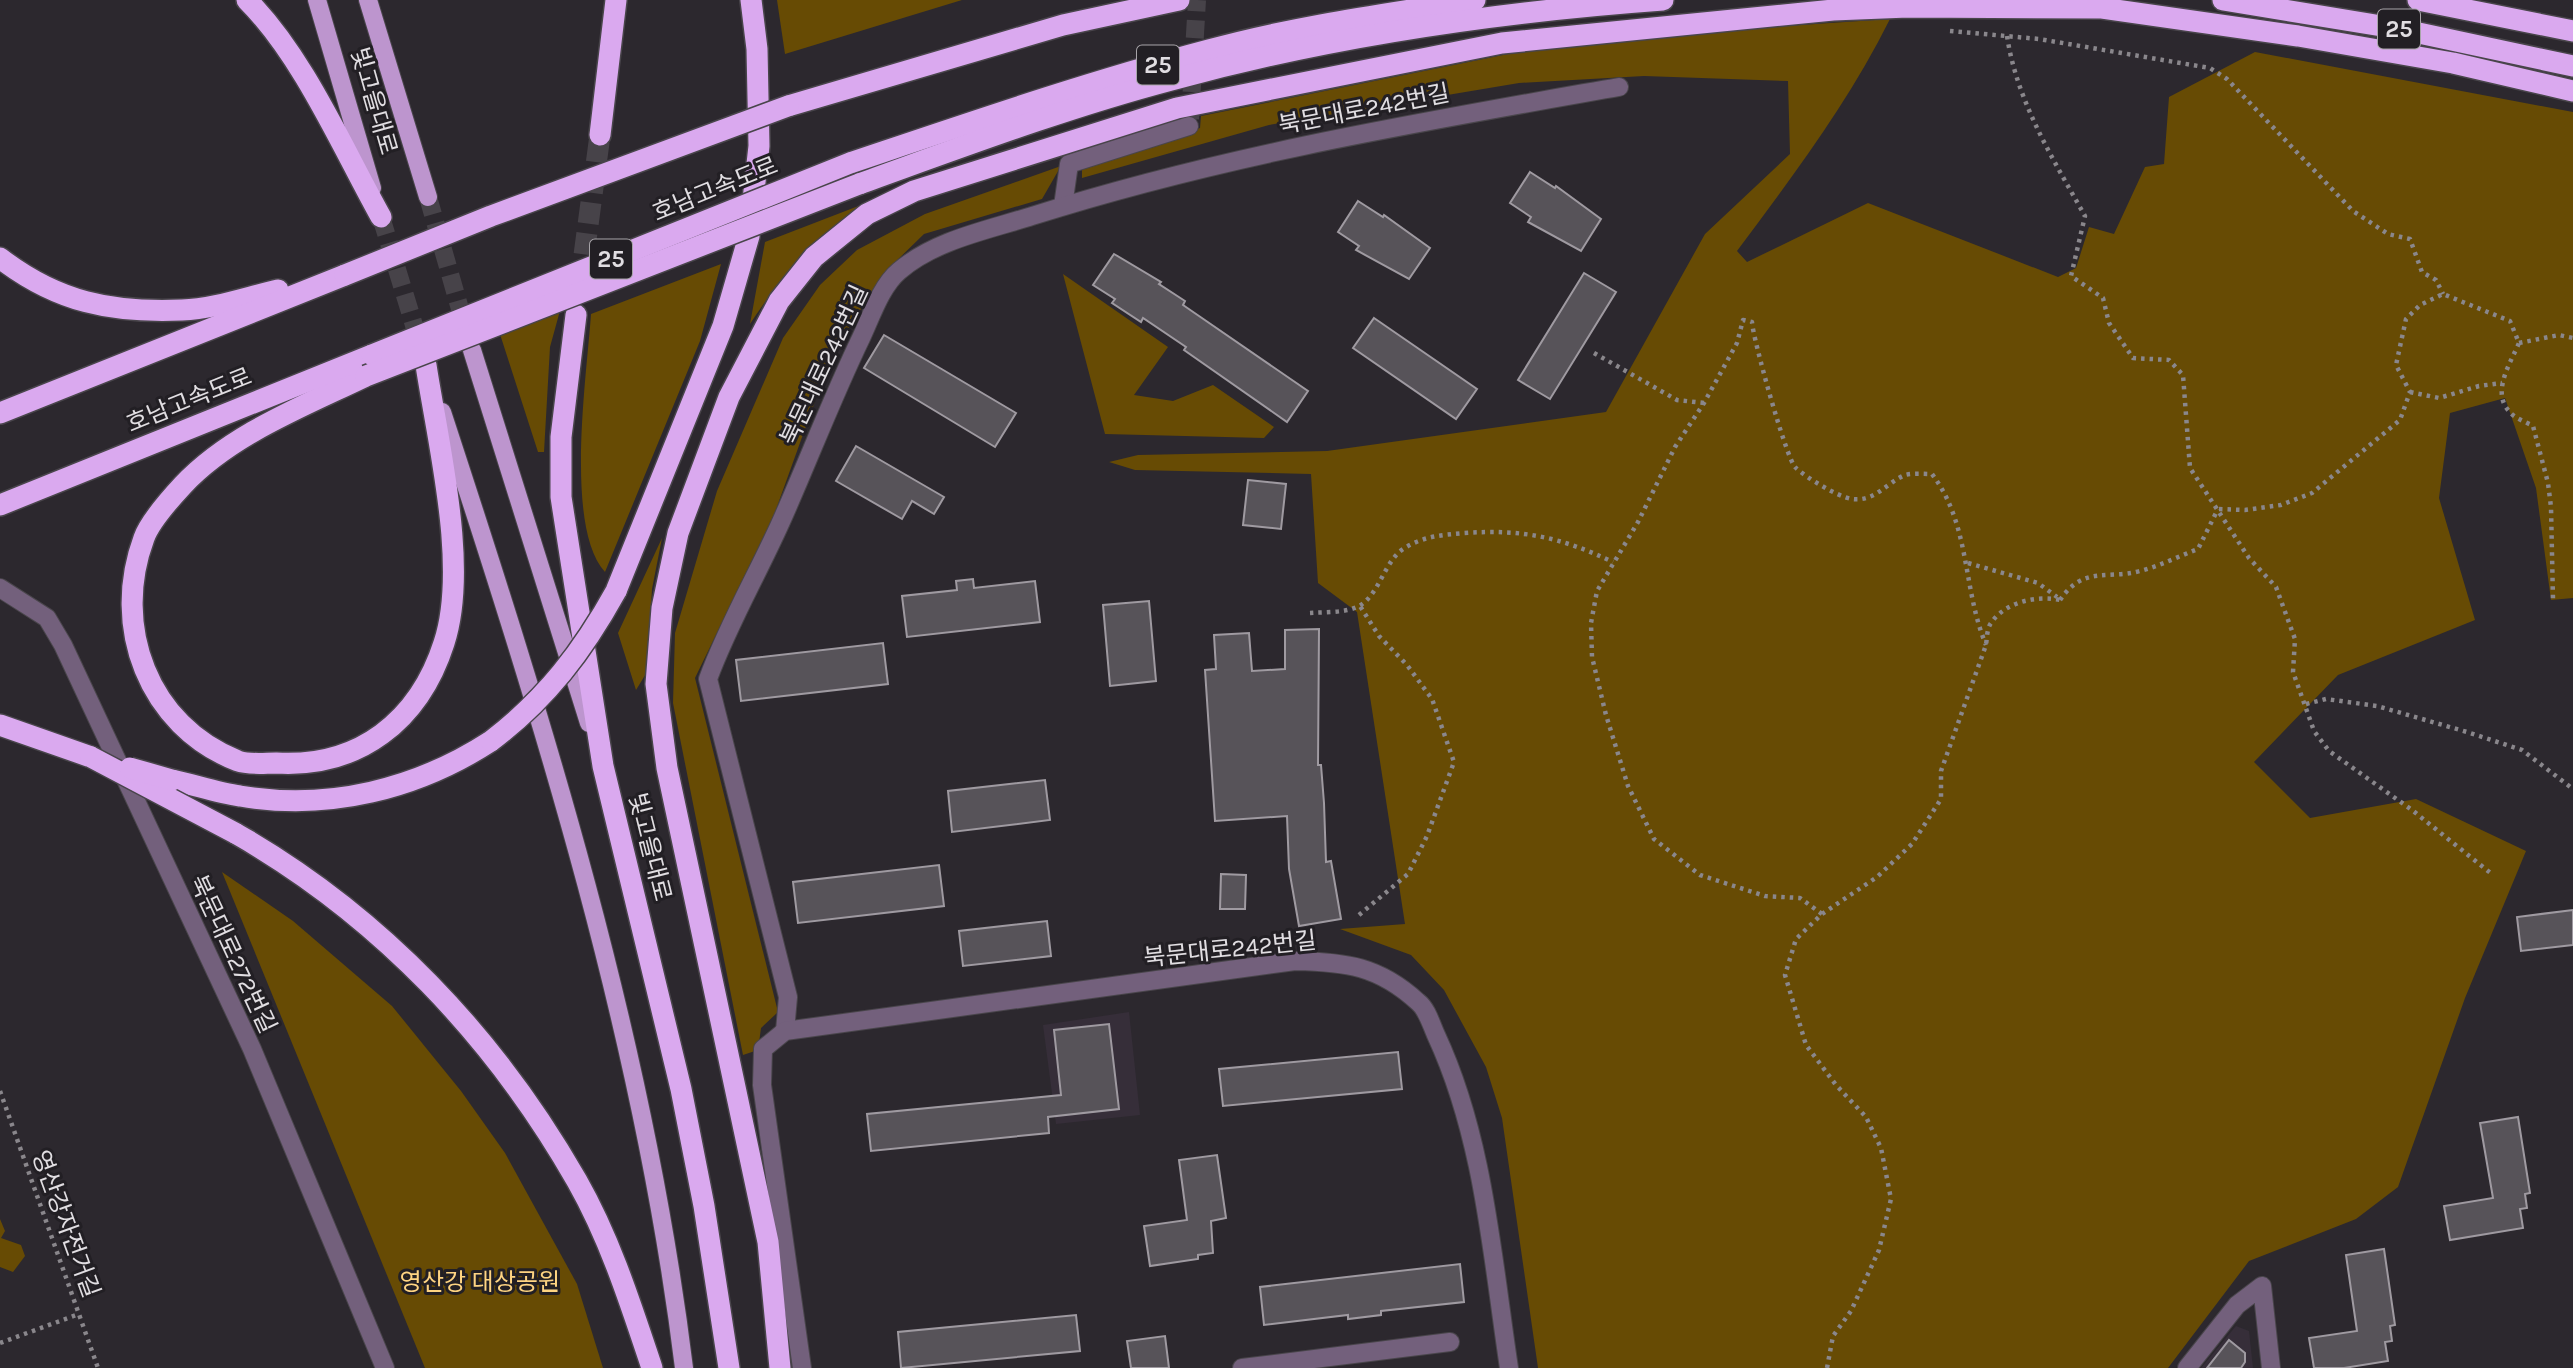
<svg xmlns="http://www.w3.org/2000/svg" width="2573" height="1368" font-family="Karla,'Noto Sans KR',sans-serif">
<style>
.built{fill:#362e39}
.green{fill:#674b04}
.building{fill:#575359;stroke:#9f9aa1;stroke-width:2}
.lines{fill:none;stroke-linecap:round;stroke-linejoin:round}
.minor-tunnel{stroke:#474349;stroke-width:18;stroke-dasharray:18 9;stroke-linecap:butt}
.major-tunnel{stroke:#474349;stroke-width:18;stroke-dasharray:18 9;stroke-linecap:butt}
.highway-tunnel{stroke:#474349;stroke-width:21;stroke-dasharray:21 10;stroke-linecap:butt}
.minor-casing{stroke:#49454b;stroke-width:20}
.major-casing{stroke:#49454b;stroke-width:20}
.highway-casing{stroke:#49454b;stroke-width:24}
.path{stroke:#8a878c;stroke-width:4.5;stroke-dasharray:3.5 5;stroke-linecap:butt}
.minor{stroke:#73607c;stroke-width:18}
.major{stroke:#bd95ce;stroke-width:18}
.highway{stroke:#daa9ef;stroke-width:21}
.highway-bridge-casing{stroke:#49454b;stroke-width:24;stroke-linecap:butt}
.highway-bridge{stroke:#daa9ef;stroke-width:21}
.labels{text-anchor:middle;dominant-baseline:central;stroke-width:6;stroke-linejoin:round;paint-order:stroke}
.shield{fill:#221f24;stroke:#a8a5a9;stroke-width:2}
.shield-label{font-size:23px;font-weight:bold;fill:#e1dee2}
.street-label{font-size:24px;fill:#e1dee2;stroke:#221f24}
.park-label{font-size:24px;fill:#fed482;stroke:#221f24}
</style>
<rect width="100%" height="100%" fill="#2c282e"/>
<g class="built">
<polygon points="1129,1012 1140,1115 1056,1124 1043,1025"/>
<polygon points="2236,1326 2249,1331 2253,1368 2201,1368"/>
</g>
<g class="green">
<polygon points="777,0 962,0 785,54"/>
<path d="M1890,19c-42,84 -97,157 -153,232l10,11 121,-59 190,74 18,-9 13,-41 25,7 31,-67 19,-3 5,-67 86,-45 318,60v486l-22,2 -15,-112 -31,-90 -55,15 -11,85 36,122 -137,55 -84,87 56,56 106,-19 110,52 -61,147 -67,189 -42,32 -107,42 -81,107h-630l-36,-250 -16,-51 -42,-77 -33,-35 -71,-26 65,-5 -48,-312 -39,-29 -7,-109 -176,-4 -26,-8 29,-7 189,-4 279,-39 99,-178 85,-80 -2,-73 -144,-5 -125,7 -250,42 -187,53v-12l118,-38 1,-12 307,-62 112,-17z"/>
<polygon points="1061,166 1042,199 924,234 884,273 832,354 774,515 695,678 778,1012 761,1028 758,1050 743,1055 673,703 675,633 717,491 783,338 820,285 857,250 925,214"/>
<path d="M861,205c-45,37 -79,69 -111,119l15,-82z"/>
<path d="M721,264l-21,77 -95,231c-41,-45 -18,-197 -14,-258z"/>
<polygon points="1063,274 1168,347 1134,395 1173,401 1213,385 1274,427 1264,438 1105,434"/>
<polygon points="561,307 550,347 544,452 538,452 499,331"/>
<polygon points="662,538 652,589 647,672 636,690 618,633"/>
<polygon points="222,872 293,921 392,1006 461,1091 505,1153 577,1284 603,1368 425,1368"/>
<polygon points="0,1219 5,1231 1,1238 21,1245 25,1256 13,1272 0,1267"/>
</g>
<g class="building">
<polygon points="1530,172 1555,188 1556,186 1601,219 1581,251 1528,222 1531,217 1510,203"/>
<polygon points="1358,201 1383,217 1384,215 1430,248 1409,279 1356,250 1359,246 1338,232"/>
<polygon points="1114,254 1161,282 1159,284 1185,301 1183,305 1308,391 1287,422 1184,350 1186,347 1143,318 1141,322 1112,303 1115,299 1093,285"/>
<polygon points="1584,273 1616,292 1550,399 1518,380"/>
<polygon points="1374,318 1477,389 1456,419 1353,348"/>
<polygon points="884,335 1016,413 995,447 864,368"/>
<polygon points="856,446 944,497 934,514 912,501 902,519 836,481"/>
<polygon points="1248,480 1286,484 1281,529 1243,525"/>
<polygon points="973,579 974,588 1035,581 1040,622 907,637 902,596 957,590 956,581"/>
<polygon points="1149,601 1156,681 1110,686 1103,605"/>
<polygon points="1319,629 1318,765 1321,765 1324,803 1326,862 1331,861 1341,919 1299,926 1289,869 1287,816 1215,821 1205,670 1216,669 1214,635 1249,633 1252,671 1285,669 1285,630"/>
<polygon points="883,643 888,684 741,701 736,660"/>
<polygon points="1045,780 1050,820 952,832 948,791"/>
<polygon points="939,865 944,906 798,923 793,882"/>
<polygon points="1221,874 1246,875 1245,909 1220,909"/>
<polygon points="2573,910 2573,945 2521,951 2517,917"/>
<polygon points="1047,921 1051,956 963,966 959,931"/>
<polygon points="1109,1024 1119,1109 1048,1117 1049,1133 871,1151 867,1114 1061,1095 1054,1030"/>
<polygon points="1398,1052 1402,1089 1223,1106 1219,1069"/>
<polygon points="2518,1117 2530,1193 2525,1194 2527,1208 2520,1209 2523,1228 2450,1240 2444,1206 2493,1198 2480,1123"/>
<polygon points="1217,1155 1226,1218 1211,1221 1213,1253 1198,1255 1198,1259 1150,1266 1144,1226 1187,1220 1179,1160"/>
<polygon points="2384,1249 2395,1325 2390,1326 2392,1341 2385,1342 2388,1361 2344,1368 2314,1368 2309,1338 2357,1331 2346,1255"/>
<polygon points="1460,1264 1464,1302 1381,1311 1381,1315 1348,1319 1348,1315 1264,1325 1260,1287"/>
<polygon points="1076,1315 1080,1351 901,1368 898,1332"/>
<polygon points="1165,1336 1169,1368 1131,1368 1127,1341"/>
<polygon points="2229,1340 2245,1353 2245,1362 2241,1368 2207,1368"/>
</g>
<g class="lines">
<polyline class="minor-tunnel" points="1190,119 1197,0"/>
<g class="major-tunnel">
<polyline points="428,197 466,330"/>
<polyline points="381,217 421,348"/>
</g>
<polyline class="highway-tunnel" points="580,285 600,135"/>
<defs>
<g id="minor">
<polyline points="1063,206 1069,164 1189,126"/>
<polyline points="0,588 47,618 63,645 252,1049 385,1368"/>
<path d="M785,1031l3,-34 -80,-318c21,-57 52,-109 76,-164 26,-59 49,-119 77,-177 10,-21 20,-52 38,-67 36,-31 89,-41 133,-55 192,-61 389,-94 587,-129"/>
<path d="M802,1368l-40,-283 1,-36 22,-18 510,-70c51,1 84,5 123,41 9,7 13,22 18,33 48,103 56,221 73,333"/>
<polyline points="1242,1368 1450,1342"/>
<polyline points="2187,1368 2237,1305 2262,1286 2271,1368"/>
</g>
<g id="major">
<polyline points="317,0 372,188"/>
<polyline points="368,0 428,197"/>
<polyline points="472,350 589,723"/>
<path d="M442,412c102,311 202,629 242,956"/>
</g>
<g id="highway">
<path d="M247,0c56,56 95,147 134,217"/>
<polyline points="2223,0 2400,29 2573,66"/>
<polyline points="2418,0 2573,31"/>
<polyline points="788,106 1063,25 1179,0"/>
<polyline points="600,135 616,0"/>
<path d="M850,163c119,-40 238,-81 359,-113 87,-24 177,-36 266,-50"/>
<path d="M859,184c103,-37 206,-76 312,-104 160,-44 326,-68 492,-80"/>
<path d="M0,258c57,44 111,55 182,52 32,-1 65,-13 96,-20"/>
<polyline points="576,315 561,437 561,497 603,766 681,1089 704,1206 729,1368"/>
<path d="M366,376c-62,30 -135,58 -183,109 -13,14 -33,36 -39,53 -33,88 4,188 94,223 11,4 27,2 38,2 83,5 143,-42 168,-120 25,-76 -6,-199 -18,-278"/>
<polyline points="0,413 345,275"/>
<polyline points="0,505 372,355"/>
<polyline points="616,591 723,326 749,236 759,146 757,49 751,0"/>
<polyline points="0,725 91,757"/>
<path d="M172,780c23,5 46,13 68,16 89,15 177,-7 251,-55"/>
<path d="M235,833c144,82 260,204 342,348 33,58 54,124 75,187"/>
<polyline points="780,1368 768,1242 667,768 656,684 662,608 678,533 729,397 779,301 814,257 867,214 914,191 1177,108 1502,43 1833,10 1908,7 2102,8 2298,36 2453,63 2573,91"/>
</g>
</defs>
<use href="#minor" class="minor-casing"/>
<use href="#major" class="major-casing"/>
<use href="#highway" class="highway-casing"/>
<g class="path">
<polyline points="1950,31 2039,39 2210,68 2227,79 2353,211 2388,234 2410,239 2422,272 2436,280 2443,294"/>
<path d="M2007,36c10,66 46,123 78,180l-14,60 32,22 6,25 24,35 36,2 14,15 7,93 59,90 27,29 19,52 -2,33 21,59 15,20 83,59 81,65"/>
<polyline points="2519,343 2559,335 2573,338"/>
<polyline points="1594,353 1677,400 1704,403"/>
<polyline points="2410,392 2439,398 2479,386 2502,383"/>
<path d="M2219,509l26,1 36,-5 31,-12 88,-73 10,-28 -14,-27 10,-46 14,-14 23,-11 67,27 9,22c-8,19 -28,49 -10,68 5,7 17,11 24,15l15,57 3,24 2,93"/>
<polyline points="1968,563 2038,583 2057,597"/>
<path d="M2060,600c24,-35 47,-20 80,-29 20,-5 39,-15 58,-22l20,-40"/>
<path d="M1310,613c15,-1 33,0 47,-6 22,-10 26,-44 46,-58 20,-13 39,-14 61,-16 59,-4 96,4 149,29"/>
<polyline points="2306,704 2326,699 2377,706 2467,732 2522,750 2573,789"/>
<path d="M1822,914l-22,-16 -35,-2 -65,-21 -46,-36 -26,-53 -22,-71 -14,-58 -1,-34 6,-32 41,-69 37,-75 29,-44 33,-60 6,-23 9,2c1,17 34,135 43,145 10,10 43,30 57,32 23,3 34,-16 53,-24 7,-2 19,-1 27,-1 39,52 30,113 54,171"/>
<polyline points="1359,915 1408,874 1427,836 1454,762 1432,699 1407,665 1379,636 1360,606"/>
<polyline points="0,1091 98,1368"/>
<polyline points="0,1343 79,1314"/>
<path d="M1827,1368l6,-32 18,-25 28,-61 12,-51 -10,-51 -15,-31 -30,-32 -30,-40 -21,-70 11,-36 26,-25 55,-37 35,-33 29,-45v-28l45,-126c1,-7 1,-17 5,-22 14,-21 46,-28 69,-23"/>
</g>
<use href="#minor" class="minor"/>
<use href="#major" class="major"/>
<use href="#highway" class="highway"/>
<defs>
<g id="highway-bridge">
<polyline points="345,275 491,216 788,106"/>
<polyline points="372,355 850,163"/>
<polyline points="366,376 859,184"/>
<path d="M491,741c55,-42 92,-90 125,-150"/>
<polyline points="91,757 235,833"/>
<polyline points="130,768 172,780"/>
</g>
</defs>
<use href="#highway-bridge" class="highway-bridge-casing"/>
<use href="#highway-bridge" class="highway-bridge"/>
</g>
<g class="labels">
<g class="shield">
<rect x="2378" y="9.5" width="42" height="39" rx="5"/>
<rect x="1137" y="45.5" width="42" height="39" rx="5"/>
<rect x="590" y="239.5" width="42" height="39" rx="5"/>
</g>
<g class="shield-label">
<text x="2399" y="29">25</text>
<text x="1158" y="65">25</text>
<text x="611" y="259">25</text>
</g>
<g class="street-label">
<text transform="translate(374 101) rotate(74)">빛고을대로</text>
<text transform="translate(1364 109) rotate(-11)">북문대로242번길</text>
<text transform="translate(715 189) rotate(-22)">호남고속도로</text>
<text transform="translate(824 365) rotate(-65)">북문대로242번길</text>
<text transform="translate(189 400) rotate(-22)">호남고속도로</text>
<text transform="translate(650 847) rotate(76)">빛고을대로</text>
<text transform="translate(1230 949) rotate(-6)">북문대로242번길</text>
<text transform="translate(233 954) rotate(65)">북문대로272번길</text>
<text transform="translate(66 1224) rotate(70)">영산강자전거길</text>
</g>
<g class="park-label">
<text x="480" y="1282">영산강 대상공원</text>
</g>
</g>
</svg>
